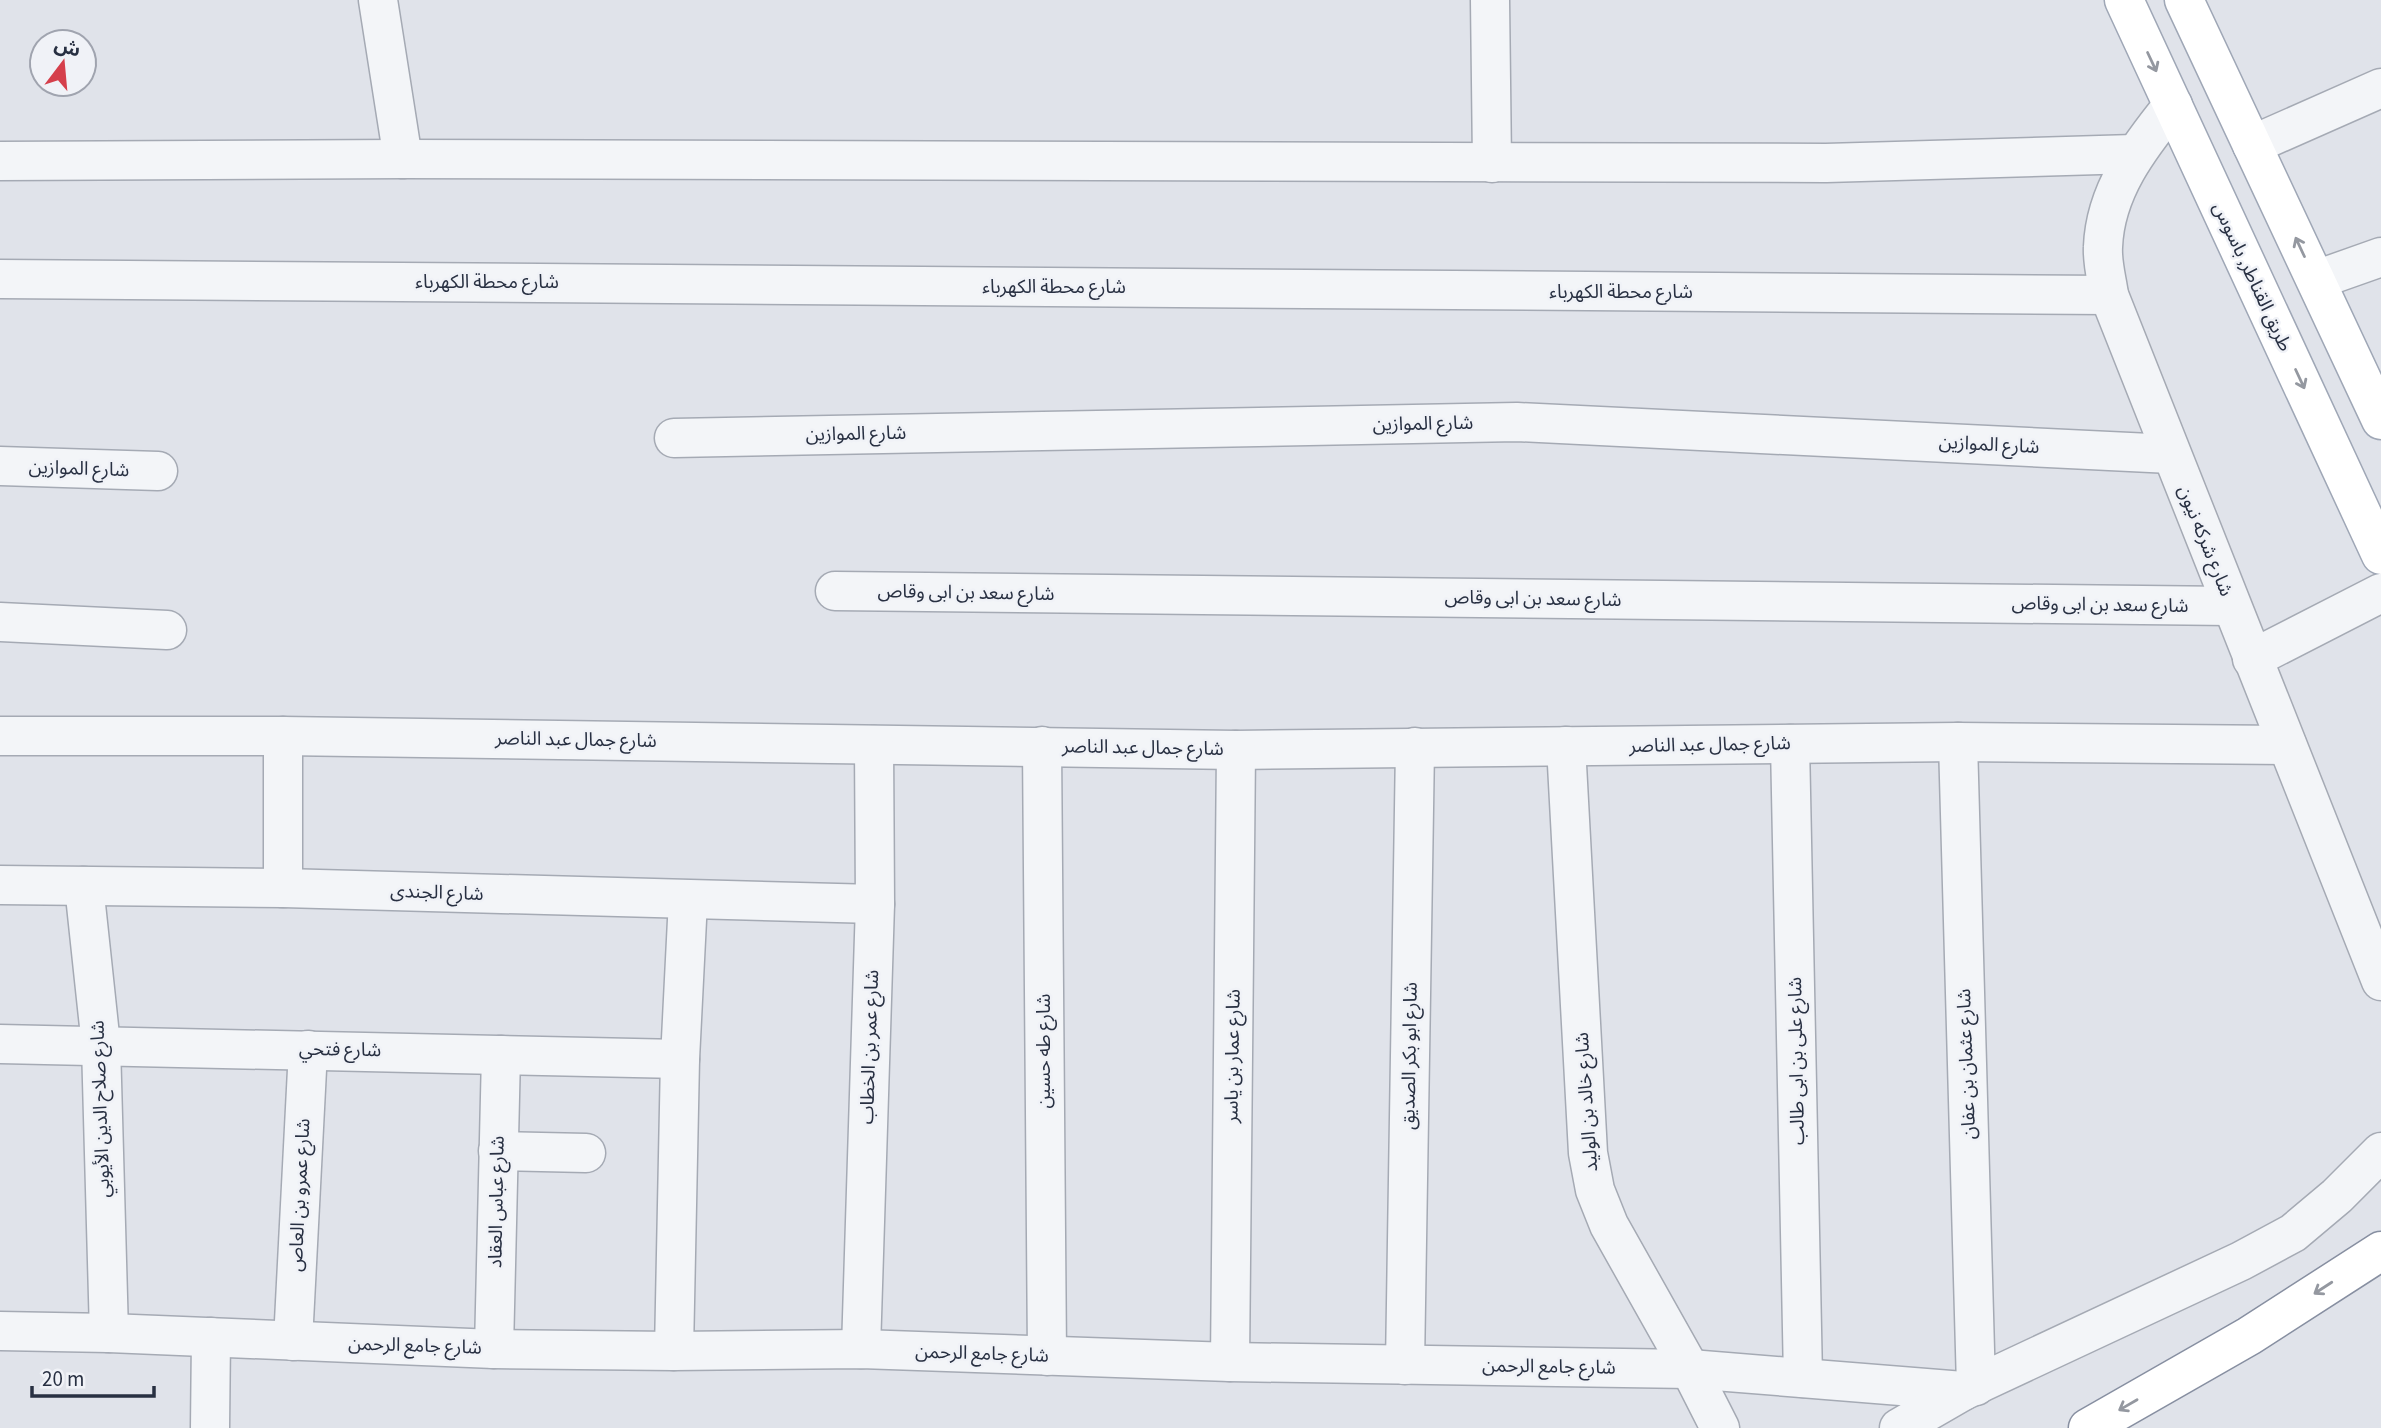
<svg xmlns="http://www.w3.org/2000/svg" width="2381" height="1428" font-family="'Source Sans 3','Noto Sans Arabic',sans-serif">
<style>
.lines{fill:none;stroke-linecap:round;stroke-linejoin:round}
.minor-casing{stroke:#a5aab4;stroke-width:41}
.major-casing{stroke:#9fa7b6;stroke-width:41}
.highway-casing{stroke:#878fa1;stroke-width:41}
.minor{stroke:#f3f5f8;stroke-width:38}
.major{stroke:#fff;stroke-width:38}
.highway{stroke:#fff;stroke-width:38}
.oneway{stroke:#9498a0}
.labels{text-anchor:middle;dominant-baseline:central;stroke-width:5;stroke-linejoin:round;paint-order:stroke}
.street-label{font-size:19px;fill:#283042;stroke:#f0f2f7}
</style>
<rect width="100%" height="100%" fill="#e0e3ea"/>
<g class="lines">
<defs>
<g id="minor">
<polyline points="378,0 403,159"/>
<polyline points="1490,0 1492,163"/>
<path d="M2173,105c-34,42 -68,86 -70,142 -1,16 4,33 6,48l272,686"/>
<polyline points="2252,145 2381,88"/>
<polyline points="0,161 403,159 1826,163 2134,154"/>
<polyline points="0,279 2109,295"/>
<polyline points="2316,280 2381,257"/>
<polyline points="674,438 1517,422 2171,454"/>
<polyline points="0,466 158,471"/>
<polyline points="835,591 2231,606"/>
<polyline points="0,622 167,630"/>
<polyline points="2252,659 2381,593"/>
<polyline points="0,736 283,736 1236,750 1958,742 2287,745"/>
<polyline points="1958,742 1976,1386"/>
<polyline points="1790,744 1803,1378"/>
<polyline points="1042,746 1047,1356"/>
<polyline points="1566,746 1588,1153 1595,1190 1609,1225 1690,1369 1720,1428"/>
<polyline points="0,885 283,888 875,904"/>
<polyline points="84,886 101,1045 109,1333"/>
<polyline points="283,888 283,736"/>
<polyline points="0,1044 680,1059"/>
<polyline points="498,1151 586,1153"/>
<polyline points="0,1331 109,1333 494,1349 674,1351 861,1349 1230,1362 1690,1369 1963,1391"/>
<polyline points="293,1341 308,1050"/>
<polyline points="494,1349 501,1055"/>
<polyline points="861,1349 875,904 874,745"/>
<polyline points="674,1351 680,1059 688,900"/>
<polyline points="1230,1362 1236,750"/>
<polyline points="1405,1365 1415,747"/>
<polyline points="210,1428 211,1337"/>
<polyline points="1899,1428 1963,1391 2241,1261 2293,1233 2337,1196 2381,1152"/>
</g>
<g id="major">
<polyline points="2124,0 2381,555"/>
<polyline points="2184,0 2381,420"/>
</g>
<polyline id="highway" points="2088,1428 2249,1336 2381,1251"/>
</defs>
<use href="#minor" class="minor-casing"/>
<use href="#major" class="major-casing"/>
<use href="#highway" class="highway-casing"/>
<use href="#minor" class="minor"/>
<use href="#major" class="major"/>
<use href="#highway" class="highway"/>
</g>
<defs><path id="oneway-shaft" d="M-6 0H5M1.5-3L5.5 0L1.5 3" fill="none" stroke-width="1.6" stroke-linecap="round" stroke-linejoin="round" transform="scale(1.75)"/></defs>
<g class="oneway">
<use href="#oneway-shaft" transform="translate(2152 62) rotate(65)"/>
<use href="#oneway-shaft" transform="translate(2300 247) rotate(-115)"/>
<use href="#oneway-shaft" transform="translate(2300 379) rotate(65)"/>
<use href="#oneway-shaft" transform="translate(2323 1288) rotate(147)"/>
<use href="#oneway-shaft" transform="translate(2128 1405) rotate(150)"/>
</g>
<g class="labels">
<g class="street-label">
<text transform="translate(2252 277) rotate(65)">طريق القناطر, باسوس</text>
<text x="487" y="282">شارع محطة الكهرباء</text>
<text x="1054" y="287">شارع محطة الكهرباء</text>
<text x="1621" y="292">شارع محطة الكهرباء</text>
<text transform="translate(1423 424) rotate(-1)">شارع الموازين</text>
<text transform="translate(856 434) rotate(-1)">شارع الموازين</text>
<text transform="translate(1989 445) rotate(3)">شارع الموازين</text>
<text transform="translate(79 469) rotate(2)">شارع الموازين</text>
<text transform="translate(2205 541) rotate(68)">شارع شركه نيون</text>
<text transform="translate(966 593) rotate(1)">شارع سعد بن ابى وقاص</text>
<text transform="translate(1533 599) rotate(1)">شارع سعد بن ابى وقاص</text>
<text transform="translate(2100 605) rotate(1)">شارع سعد بن ابى وقاص</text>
<text transform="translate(576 740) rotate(1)">شارع جمال عبد الناصر</text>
<text transform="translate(1710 745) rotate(-1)">شارع جمال عبد الناصر</text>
<text transform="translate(1143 748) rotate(1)">شارع جمال عبد الناصر</text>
<text transform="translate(437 893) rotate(2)">شارع الجندى</text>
<text transform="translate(870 1047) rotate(-88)">شارع عمر بن الخطاب</text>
<text transform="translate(340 1050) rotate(1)">شارع فتحي</text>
<text transform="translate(1044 1051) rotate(-90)">شارع طه حسين</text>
<text transform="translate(1233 1056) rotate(-89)">شارع عمار بن ياسر</text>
<text transform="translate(1410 1056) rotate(-89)">شارع ابو بكر الصديق</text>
<text transform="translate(1797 1061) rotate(-91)">شارع على بن ابى طالب</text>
<text transform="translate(1967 1064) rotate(-92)">شارع عثمان بن عفان</text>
<text transform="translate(1587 1102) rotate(-94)">شارع خالد بن الوليد</text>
<text transform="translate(101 1109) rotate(-92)">شارع صلاح الدين الأيوبي</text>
<text transform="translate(300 1195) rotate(-87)">شارع عمرو بن العاص</text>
<text transform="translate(497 1202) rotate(-89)">شارع عباس العقاد</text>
<text transform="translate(415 1346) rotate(2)">شارع جامع الرحمن</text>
<text transform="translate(982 1354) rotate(2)">شارع جامع الرحمن</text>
<text transform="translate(1549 1367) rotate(1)">شارع جامع الرحمن</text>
</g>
</g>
<g transform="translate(63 63) rotate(16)"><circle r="33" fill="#f0f2f7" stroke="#a0a4af" stroke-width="2"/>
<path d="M0-5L12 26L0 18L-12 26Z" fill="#d53f4b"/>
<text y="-10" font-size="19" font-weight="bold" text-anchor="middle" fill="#283042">ش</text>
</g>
<path d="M32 1386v10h122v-10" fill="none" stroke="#283042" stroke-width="3.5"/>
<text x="42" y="1386" font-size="21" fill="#283042" stroke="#f0f2f7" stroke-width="5" paint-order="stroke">20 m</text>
</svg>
